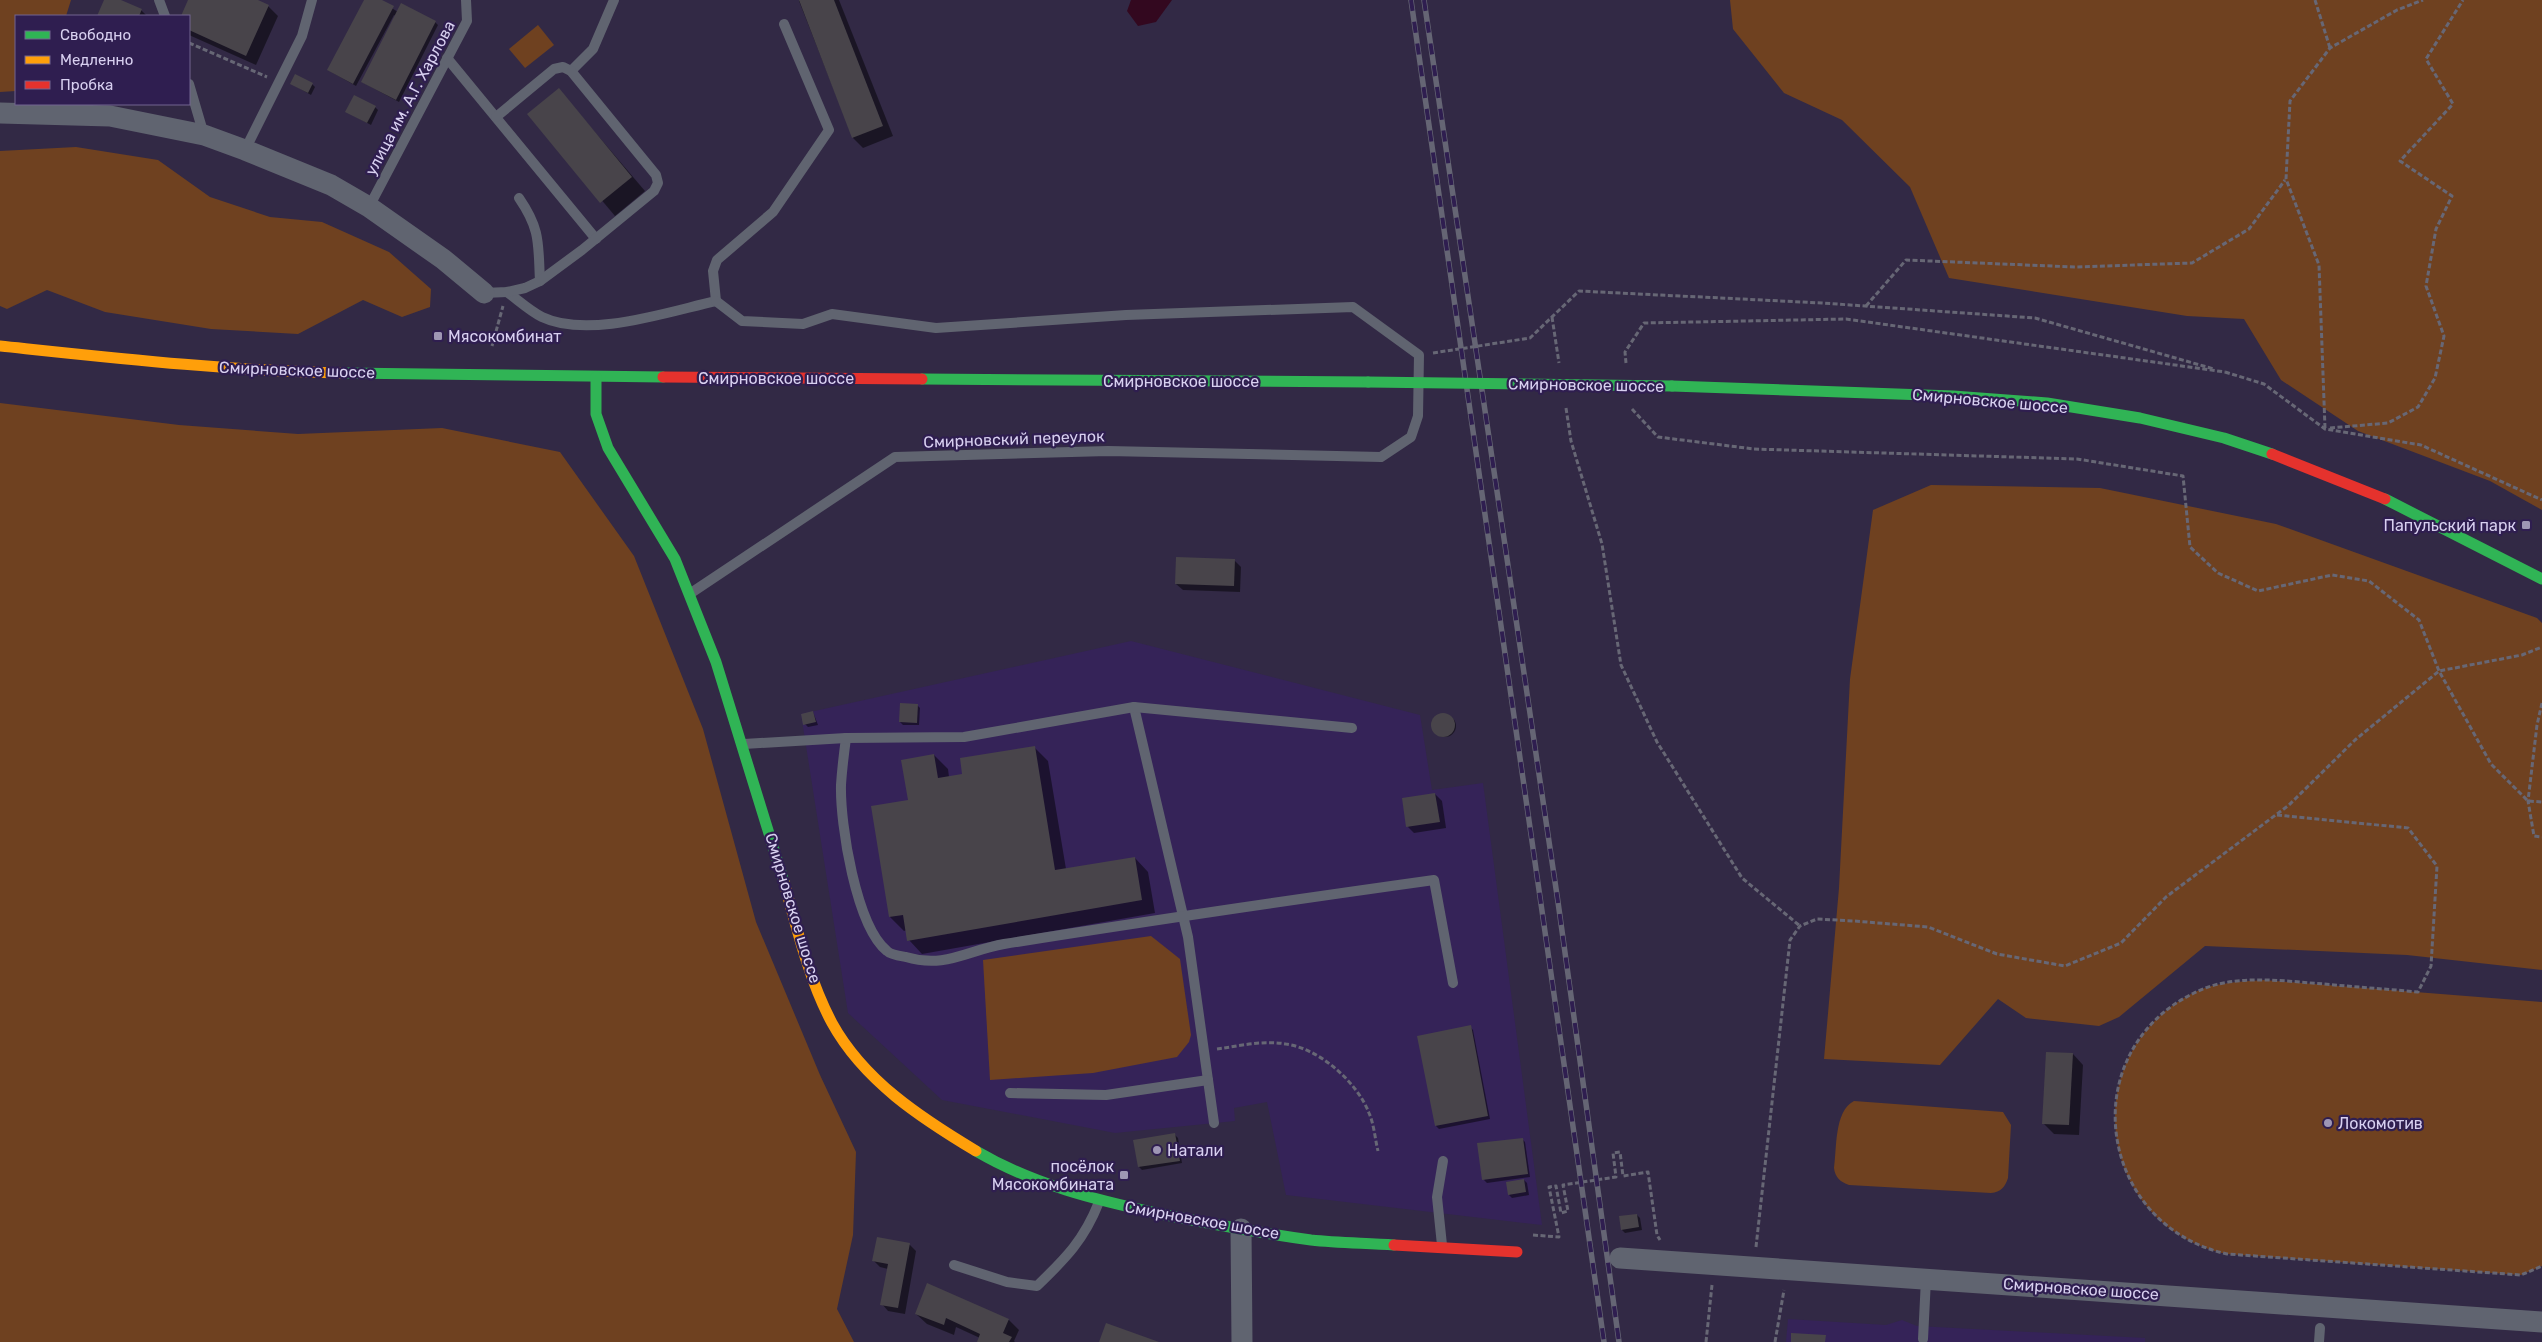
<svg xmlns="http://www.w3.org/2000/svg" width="2542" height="1342" font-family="Rubik,sans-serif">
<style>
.built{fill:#352358}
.green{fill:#6f4120}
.water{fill:#33081f}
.shadow{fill:#0007}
.building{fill:#48444a}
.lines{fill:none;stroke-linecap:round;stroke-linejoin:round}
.path{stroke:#676775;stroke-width:3;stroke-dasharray:5 2.5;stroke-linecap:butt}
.lane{stroke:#606470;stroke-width:10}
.street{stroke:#606470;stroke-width:21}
.fast{stroke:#30b455;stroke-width:11}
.slow{stroke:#ff9f0a;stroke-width:11}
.jam{stroke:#e5322d;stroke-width:11}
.rail-casing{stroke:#656574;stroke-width:5.5}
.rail{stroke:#2f1e50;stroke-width:4;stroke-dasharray:11;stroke-linecap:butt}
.fast-bridge{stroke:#30b455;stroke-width:11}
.poi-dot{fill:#9e96b4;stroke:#2f1e50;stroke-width:2}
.labels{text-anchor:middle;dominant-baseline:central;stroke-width:4.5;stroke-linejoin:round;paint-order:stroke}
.street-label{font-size:16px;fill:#d8d0f0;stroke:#2f1e50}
.poi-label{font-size:16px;fill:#d8d0f0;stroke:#2f1e50;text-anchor:start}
</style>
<rect width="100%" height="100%" fill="#322945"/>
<g class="built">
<polygon points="1131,641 1420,715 1432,790 1483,783 1542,1225 1286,1195 1267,1102 1234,1108 1235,1121 1115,1133 942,1100 848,1013 801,714"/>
<polygon points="1788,1319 1886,1325 1902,1320 1917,1326 2145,1338 2145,1342 1786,1342"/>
</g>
<g class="green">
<polygon points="0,0 71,0 66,16 16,16 16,91 0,92"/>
<polygon points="1730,0 2542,0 2542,510 2490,481 2358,431 2281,380 2244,319 2187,316 1949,278 1910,187 1842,120 1784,93 1733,29"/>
<polygon points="538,25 554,45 525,68 509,49"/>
<polygon points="76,147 158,160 210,197 270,217 322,222 389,252 431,289 430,307 402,317 363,300 298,334 211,329 105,312 47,290 7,309 0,306 0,151"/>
<polygon points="0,403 179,425 298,434 442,428 560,452 634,556 703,729 756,922 820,1075 856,1152 853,1235 837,1309 854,1342 0,1342"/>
<polygon points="1931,485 2100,488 2276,524 2537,618 2542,623 2542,970 2407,955 2205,946 2119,1017 2099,1026 2026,1018 1998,999 1940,1065 1824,1059 1839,888 1850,679 1873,510"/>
<polygon points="1151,936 1180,959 1191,1035 1189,1042 1177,1057 1093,1073 990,1080 983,960"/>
<path d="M2264,980l278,22v264l-21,9 -294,-21c-131,-29 -153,-200 -34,-261 22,-11 46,-11 71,-13z"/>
<path d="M1854,1101l149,11 8,13 -3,53c-3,9 -7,14 -17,15l-142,-8c-9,-3 -14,-8 -15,-17 3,-19 0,-57 20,-67z"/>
</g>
<polygon class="water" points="1131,0 1172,0 1156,22 1138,26 1127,11"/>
<g class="shadow">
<polygon points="105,0 118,0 141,10 147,16 98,16"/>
<polygon points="189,0 255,0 268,6 278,16 256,65 189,35 189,16 182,16"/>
<polygon points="365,0 379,0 398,12 435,22 438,25 399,102 362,82 396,16 394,15 356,86 328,70"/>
<polygon points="802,0 839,0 893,136 863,148 853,138 799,1"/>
<polygon points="292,84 312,84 315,87 311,95"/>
<polygon points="559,90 645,191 615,216 529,114"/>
<polygon points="375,107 378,110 371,125 347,112"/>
<polygon points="1234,560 1241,567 1240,592 1183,590 1176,584"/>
<polygon points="917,705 920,708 919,725 903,725 900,722"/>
<polygon points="813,712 818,725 808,727 805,724"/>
<circle cx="1445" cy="726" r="11"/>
<polygon points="1034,747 1048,761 1066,869 1135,858 1148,872 1155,913 922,954 909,940 907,930 904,931 890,917 872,807 909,801 934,755 948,769 949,777 964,775"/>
<polygon points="1435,794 1442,801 1446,828 1414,833 1408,827"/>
<polygon points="1470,1027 1473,1030 1490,1119 1439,1129 1436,1126"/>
<polygon points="2073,1054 2083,1065 2079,1135 2054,1134 2044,1124"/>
<polygon points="1175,1135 1178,1138 1182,1163 1142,1170 1139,1167"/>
<polygon points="1522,1139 1525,1142 1530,1177 1487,1183 1484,1180"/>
<polygon points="1524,1180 1527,1183 1529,1195 1512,1198 1509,1195"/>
<polygon points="1637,1215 1640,1218 1642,1230 1625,1233 1622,1230 1620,1218"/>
<polygon points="878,1238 910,1245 916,1251 905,1314 888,1311 882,1304 888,1269 880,1267 874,1261"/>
<polygon points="916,1314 1009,1320 1019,1330 1014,1341 1015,1342 978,1342 980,1338 956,1327 954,1335 927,1324"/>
</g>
<g class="building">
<polygon points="104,0 121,0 142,9 139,16 97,16"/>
<polygon points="188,0 258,0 269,5 246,56 189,30 189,16 181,16"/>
<polygon points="364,0 382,0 394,6 353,84 327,70"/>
<polygon points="799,0 834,0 883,126 852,138"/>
<polygon points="401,3 436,21 396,100 361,82"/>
<polygon points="295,74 313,83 308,93 290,84"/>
<polygon points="559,88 632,177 600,203 527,114"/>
<polygon points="354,95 376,106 367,123 345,112"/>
<polygon points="1176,557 1235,559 1234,586 1175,584"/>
<polygon points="900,703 918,704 917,723 899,722"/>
<polygon points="813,711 816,722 803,725 801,714"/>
<circle cx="1443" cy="725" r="12"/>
<polygon points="1035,746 1055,870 1135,857 1142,900 907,941 903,915 889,917 871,806 908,800 901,760 934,754 938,778 962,774 960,758"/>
<polygon points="1435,793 1440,822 1406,827 1402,798"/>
<polygon points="1471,1025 1488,1116 1435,1126 1417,1036"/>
<polygon points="2046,1052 2073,1053 2069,1125 2042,1124"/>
<polygon points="1175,1133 1180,1161 1138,1167 1133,1140"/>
<polygon points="1523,1138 1528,1174 1482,1180 1477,1143"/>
<polygon points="1524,1179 1526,1192 1508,1195 1506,1182"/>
<polygon points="1637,1214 1639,1227 1621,1230 1619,1216"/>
<polygon points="877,1237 910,1243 898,1308 880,1305 888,1264 872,1261"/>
<polygon points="927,1283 1009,1319 1003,1333 1012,1337 1009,1342 977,1342 980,1334 946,1318 944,1325 915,1314"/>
<polygon points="1106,1323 1159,1342 1099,1342"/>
<polygon points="1791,1333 1826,1335 1825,1342 1791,1342"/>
</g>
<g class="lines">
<g class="path">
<polyline points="2315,0 2330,48"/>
<polyline points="189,43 267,77"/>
<polyline points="1866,306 1906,260 2075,267 2192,263 2249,229 2285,180"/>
<polyline points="1552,317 1559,363"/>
<polyline points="492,346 503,306"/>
<polyline points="1433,353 1530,338 1579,291 1822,303 2035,318 2214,369"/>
<polyline points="1626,363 1625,352 1644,323 1846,319 2225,372"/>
<polyline points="2225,372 2264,384 2325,429 2421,445 2542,500"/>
<polyline points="1566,408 1571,441 1602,544 1621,665 1657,742 1742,878 1800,926"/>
<polyline points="1632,409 1658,437 1754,449 2077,459 2183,476 2190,547 2218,573 2258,591 2332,575 2369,581 2419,620 2439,671 2491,764 2528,801 2542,802"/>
<polyline points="2325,428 2319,265 2286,179 2290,101 2330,48 2397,10 2423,0"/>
<polyline points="2330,428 2388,423 2418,407 2435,378 2444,336 2426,286 2436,229 2452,196 2400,161 2453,104 2426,59 2463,0"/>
<polyline points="2542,703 2537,725 2528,801 2534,836 2542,837"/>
<path d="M2277,815l131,13 29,38 -6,100 -13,26c-32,-3 -63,-5 -94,-8 -43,-3 -91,-11 -130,9 -121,59 -97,232 33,261l294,21 21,-9"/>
<path d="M1217,1049c22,-3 46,-9 69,-5 34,5 71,38 83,69 5,11 6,26 9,38"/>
<polyline points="1533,1235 1559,1237 1549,1187 1556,1186 1561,1213 1568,1211 1563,1185 1616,1177 1613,1153 1620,1152 1623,1176 1648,1172 1657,1235 1660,1240"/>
<polyline points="1756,1247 1790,940 1800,926 1817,919 1854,921 1928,927 1997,954 2065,966 2121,943 2166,897 2289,805 2355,740 2439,671 2522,655 2542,647"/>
<polyline points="1706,1342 1712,1285"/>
<polyline points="1775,1342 1784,1290"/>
</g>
<g class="lane">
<polyline points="159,0 165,16"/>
<polyline points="447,58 596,239"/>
<polyline points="571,71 593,49 614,0"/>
<polyline points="189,84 204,135"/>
<polyline points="245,150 302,36 312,0"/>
<path d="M519,198c22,32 19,46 21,83"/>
<polyline points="369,207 467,21 466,0"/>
<path d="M507,292c11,8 23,19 35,25 46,22 125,-5 174,-16l-3,-30 4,-11 56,-48 56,-82 -45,-106"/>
<polyline points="484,293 507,292 525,288 540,281 582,250 654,191 658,183 656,175 571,71 563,67 554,69 496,117"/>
<polyline points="691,593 895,457 1108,451 1381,457 1411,437 1418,416 1419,355 1353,307 1126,315 936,328 832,314 803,324 742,321 716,301"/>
<polyline points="1134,707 1188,937 1214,1123"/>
<path d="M846,738c-2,15 -4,31 -5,47 -1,39 15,141 46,166 4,4 13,5 19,6 39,12 62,-7 98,-13 143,-23 287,-44 430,-64l19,103"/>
<polyline points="744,744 846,738 964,737 1134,707 1352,728"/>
<polyline points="1010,1093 1106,1095 1208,1080"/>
<polyline points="1442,1245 1437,1197 1443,1161"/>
<path d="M954,1265l53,17 30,4c29,-28 47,-46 62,-84"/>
<polyline points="1923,1339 1926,1279"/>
<polyline points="2319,1342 2320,1328"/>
</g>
<g class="street">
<polyline points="0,113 110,116 204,135 245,150 331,185 369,207 443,259 484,293"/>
<polyline points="1241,1229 1242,1342"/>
<polyline points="1620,1258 2542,1322"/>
</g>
<g class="fast">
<polyline points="344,373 663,377"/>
<polyline points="596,377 596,414 608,448 675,559 716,662 784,882"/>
<polyline points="922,379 1368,382"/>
<polyline points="1672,386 1953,396 2047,403 2140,418 2224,438 2272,454"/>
<polyline points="2385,499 2542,579"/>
<path d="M976,1151c58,34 120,49 185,63 50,10 100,19 150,26 27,3 55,3 83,5"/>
</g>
<g class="slow">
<path d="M0,346c114,12 229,25 344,27"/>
<path d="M784,882c13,47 25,98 48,141 32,58 89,95 144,128"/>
</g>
<g class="jam">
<polyline points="663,377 922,379"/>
<polyline points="2272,454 2385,499"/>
<polyline points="1394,1245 1517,1252"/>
</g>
<defs>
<g id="rail">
<polyline points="1411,0 1604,1342"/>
<polyline points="1424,0 1558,902 1619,1342"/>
</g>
</defs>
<use href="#rail" class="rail-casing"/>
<use href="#rail" class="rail"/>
<polyline class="fast-bridge" points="1368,382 1672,386"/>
</g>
<g class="poi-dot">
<rect x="433" y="331" width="10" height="10" rx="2.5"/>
<rect x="2521" y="520" width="10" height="10" rx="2.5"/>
<circle cx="2328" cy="1123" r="5"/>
<circle cx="1157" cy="1150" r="5"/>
<rect x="1119" y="1170" width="10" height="10" rx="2.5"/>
</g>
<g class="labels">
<g class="street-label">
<text transform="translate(410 98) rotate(-62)">улица им. А.Г. Харлова</text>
<text transform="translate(297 370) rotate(2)">Смирновское шоссе</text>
<text x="776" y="378">Смирновское шоссе</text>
<text x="1181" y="381">Смирновское шоссе</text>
<text transform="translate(1586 385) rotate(1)">Смирновское шоссе</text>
<text transform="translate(1990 401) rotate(5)">Смирновское шоссе</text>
<text transform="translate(1014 439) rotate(-2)">Смирновский переулок</text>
<text transform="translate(793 908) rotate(73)">Смирновское шоссе</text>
<text transform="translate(1202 1220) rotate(10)">Смирновское шоссе</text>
<text transform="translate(2081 1289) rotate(4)">Смирновское шоссе</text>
</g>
<g class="poi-label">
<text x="448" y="336">Мясокомбинат</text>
<text x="2516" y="525" text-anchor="end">Папульский парк</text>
<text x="2338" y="1123">Локомотив</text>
<text x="1167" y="1150">Натали</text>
<text x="1114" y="1166" text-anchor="end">посёлок<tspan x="1114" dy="18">Мясокомбината</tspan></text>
</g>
</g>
<rect x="15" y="15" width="175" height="90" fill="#2f1e50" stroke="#736590"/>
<rect x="25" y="31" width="25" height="8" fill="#30b455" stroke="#736590"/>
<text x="60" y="40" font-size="15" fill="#d8d0f0">Свободно</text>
<rect x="25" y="56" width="25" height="8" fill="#ff9f0a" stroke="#736590"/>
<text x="60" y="65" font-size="15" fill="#d8d0f0">Медленно</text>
<rect x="25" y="81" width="25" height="8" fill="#e5322d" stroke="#736590"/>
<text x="60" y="90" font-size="15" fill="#d8d0f0">Пробка</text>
</svg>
